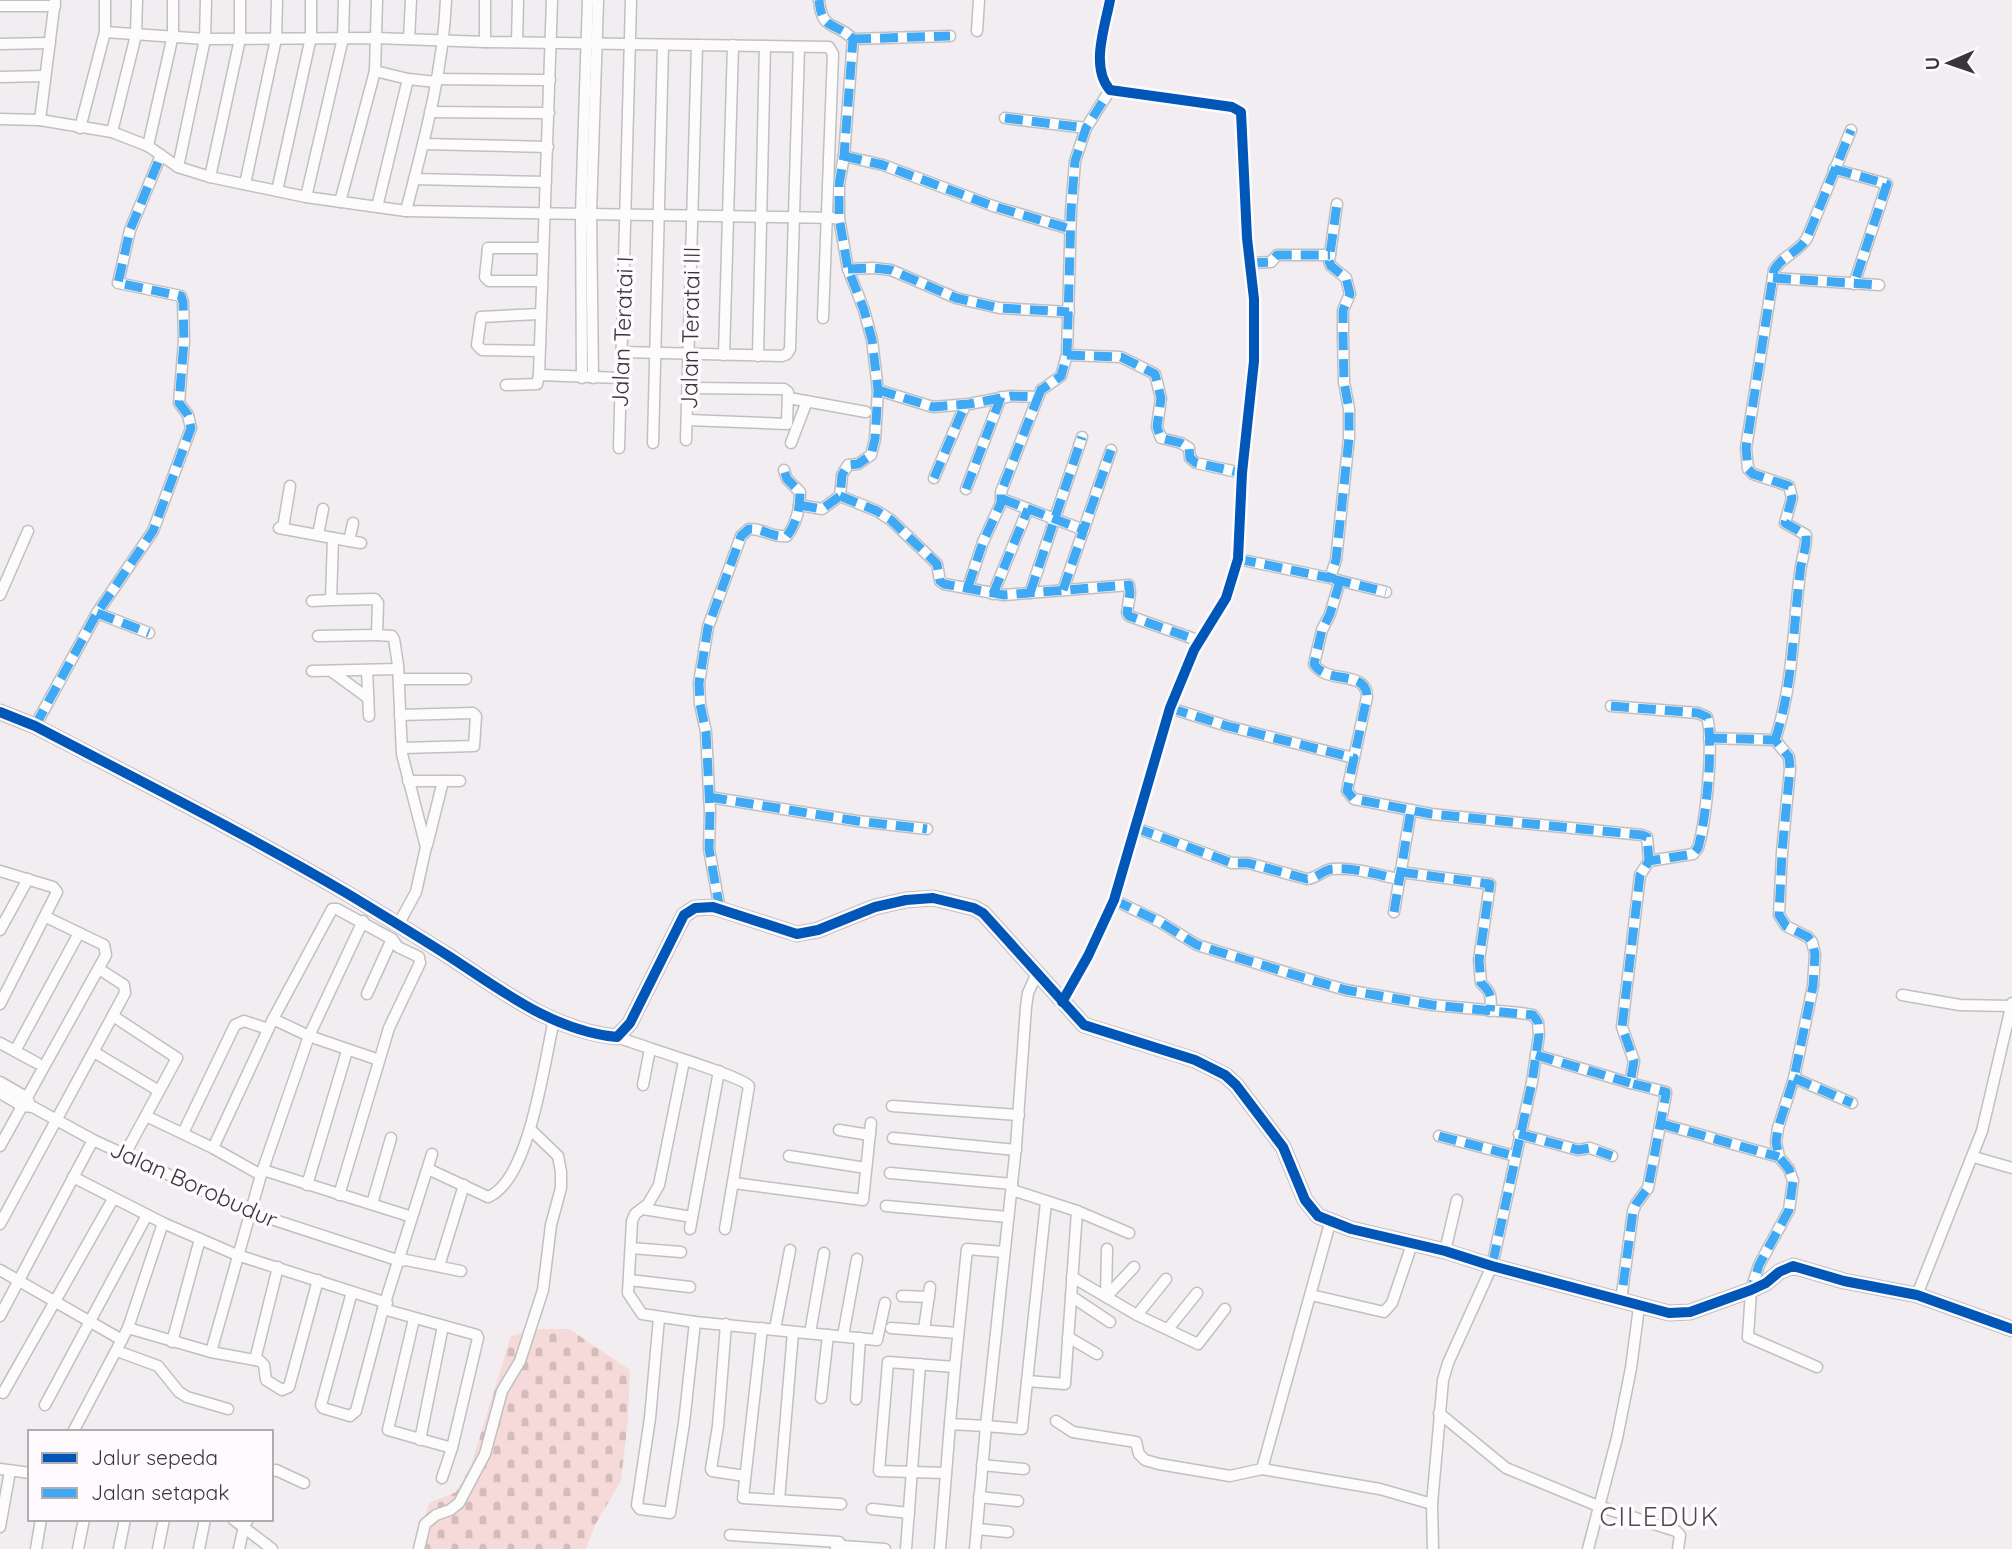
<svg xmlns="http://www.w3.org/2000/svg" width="2012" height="1549" font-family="Quicksand,sans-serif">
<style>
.cemetery{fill:url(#cemetery-stones)}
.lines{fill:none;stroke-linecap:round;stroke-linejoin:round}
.street-casing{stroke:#c2bfc1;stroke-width:13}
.secondary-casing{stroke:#c2bfc1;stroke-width:17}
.street{stroke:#fdfcfd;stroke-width:10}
.secondary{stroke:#fdfcfd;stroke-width:14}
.quiet{stroke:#3fa9f5;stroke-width:9;stroke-dasharray:18 9;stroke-linecap:butt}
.cycleway-casing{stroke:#fffafe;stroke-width:15}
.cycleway{stroke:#0057b8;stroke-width:10}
.labels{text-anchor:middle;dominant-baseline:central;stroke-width:7;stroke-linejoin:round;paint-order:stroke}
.street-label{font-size:23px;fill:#393639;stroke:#fffafe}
.quarter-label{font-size:26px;letter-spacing:2px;fill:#4f4a4e;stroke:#fffafe}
</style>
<defs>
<pattern id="cemetery-stones" width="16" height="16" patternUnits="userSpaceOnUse" patternTransform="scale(1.75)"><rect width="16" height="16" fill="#f6dad9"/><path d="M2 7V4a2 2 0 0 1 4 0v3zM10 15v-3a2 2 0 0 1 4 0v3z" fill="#d4bcbb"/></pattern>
</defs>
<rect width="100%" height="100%" fill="#f1edf0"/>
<polygon class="cemetery" points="541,1329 569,1329 630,1370 628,1419 621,1481 595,1525 586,1549 416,1549 429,1503 456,1492 471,1465 511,1336"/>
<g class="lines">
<defs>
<g id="street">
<polyline points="105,0 105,32 205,39 376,38 485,42 829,47 833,54 823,318"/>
<polyline points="0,6 55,6"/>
<polyline points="977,31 979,0"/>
<polyline points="409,39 411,0"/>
<polyline points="853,39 950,36"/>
<polyline points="485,42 485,0"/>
<polyline points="517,42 518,0"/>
<polyline points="0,44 50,43"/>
<polyline points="375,71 408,79 436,82"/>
<polyline points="0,77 44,76"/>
<polyline points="436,79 550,80"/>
<polyline points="430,112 549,113"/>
<polyline points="1005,118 1086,128"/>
<polyline points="0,119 40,120 55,0"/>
<polyline points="40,120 112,132 148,146 178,167 210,177 306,197 406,211 839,218"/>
<polyline points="80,128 105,32"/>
<polyline points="112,132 136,35 137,0"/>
<polyline points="423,144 548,147"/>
<polyline points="148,146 173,35 173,0"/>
<polyline points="844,156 883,165 993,206 1070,229"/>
<polyline points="178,167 205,39 206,0"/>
<polyline points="1834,169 1887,184 1854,284"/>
<polyline points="210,177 240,39 240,0"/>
<polyline points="414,179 546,182"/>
<polyline points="245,184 276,39 277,0"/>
<polyline points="277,191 311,37 311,0"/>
<polyline points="306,197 343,38 344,0"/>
<polyline points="340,202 375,71 377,0"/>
<polyline points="377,207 408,79"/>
<path d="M406,211c18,-70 37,-139 40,-211"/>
<polyline points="1250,263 1271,262 1277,255 1330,255"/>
<polyline points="848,269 873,268 891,270 956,298 999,308 1069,312"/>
<polyline points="1773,278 1879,285"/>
<polyline points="541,281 489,281 485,277 488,248 543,248"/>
<polyline points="539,351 482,350 477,345 481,317 539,314"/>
<polyline points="622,352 782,356 787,354 790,349 799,47"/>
<polyline points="724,355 733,45"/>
<polyline points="1067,355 1121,357 1155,374 1161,398 1157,427 1161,438 1181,443 1189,448 1190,458 1196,463 1242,473"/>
<polyline points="758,356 765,46"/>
<polyline points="539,375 620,378"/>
<polyline points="582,378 581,213 588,0"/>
<polyline points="593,378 591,213 598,0"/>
<polyline points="506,385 537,384 539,375 552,0"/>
<polyline points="878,390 933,407 969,404 1011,396 1038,397 1041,390 1061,376 1067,355 1071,211 1075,161 1086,128 1110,90"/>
<polyline points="789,398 866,412"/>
<polyline points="688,420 787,424 788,392 784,389 689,388"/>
<polyline points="686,440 697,45"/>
<polyline points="653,443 663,45"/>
<polyline points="791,443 807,401"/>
<polyline points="619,448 631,0"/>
<polyline points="934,478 965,405"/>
<polyline points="966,489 1001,397"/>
<polyline points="840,496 877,511 891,520 937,564 940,581 944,584 1004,595 1129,585 1130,593 1127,613 1129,616 1200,641"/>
<polyline points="1002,499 1084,530"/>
<path d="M799,505l23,4 18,-13 2,-21 6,-10 10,-1 13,-9 4,-16 3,-49 -6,-50 -8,-30 -16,-41 -9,-51v-34l5,-28 9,-117c-18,-18 -31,-7 -34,-39"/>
<polyline points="279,528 333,538 331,600 375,599 378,603 377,635 392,636 394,639 398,665 402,754 426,847 416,892 398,925"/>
<polyline points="283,528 290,486"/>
<polyline points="318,535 323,509"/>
<polyline points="333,538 361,543"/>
<polyline points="349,541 353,523"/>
<polyline points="1238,559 1330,578 1336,560 1349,438 1349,409 1344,382 1343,336 1343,310 1350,294 1346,278 1331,266 1329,261 1337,204"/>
<polyline points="1333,579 1386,592"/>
<path d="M1340,581l-10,33 -8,16 -8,34c12,21 53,5 53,33l-13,61"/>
<polyline points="968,587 983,542 1001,503 1001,492 1038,397"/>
<polyline points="1063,590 1111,450"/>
<polyline points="1030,593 1082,437"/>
<polyline points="993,594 1028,509"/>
<polyline points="0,595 28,531"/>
<polyline points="312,601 331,600"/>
<polyline points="97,613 149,633"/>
<polyline points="318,636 377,635"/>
<polyline points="367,670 369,716"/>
<polyline points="312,671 398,669"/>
<polyline points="331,671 368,698"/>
<polyline points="399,679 466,679"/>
<path d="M1611,706l87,7 9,4c7,26 -1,104 -9,131l-5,6 -44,7 -9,14 -18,152 12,34 -4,22 36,9v2l-18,94 -12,16 -3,7 -12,90"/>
<polyline points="1170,708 1227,726 1354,758 1347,791 1354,799 1431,814 1642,835 1647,837 1649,861"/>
<polyline points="400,715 473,713 476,716 474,746 402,748"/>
<polyline points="35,726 97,613 153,531 191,428 188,415 179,403 184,341 183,302 181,296 118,283 130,230 161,155"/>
<polyline points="1709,738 1775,740 1789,757 1790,769 1782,852 1779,915 1786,926 1808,937 1812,942 1815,954 1813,986 1794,1078 1778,1128 1776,1142 1779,1157 1789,1169 1793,1181 1789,1210 1759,1265 1751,1290 1748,1337 1817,1367"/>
<path d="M1775,740c18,-54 18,-111 25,-167 1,-13 7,-25 6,-38l-21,-12 7,-25 -3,-12 -36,-12 -5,-5 -2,-21 28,-178c8,-14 25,-18 33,-32l44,-108"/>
<polyline points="408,781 460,781"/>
<polyline points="709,797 857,821 927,829"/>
<path d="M1136,828l96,35h16l59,16c10,-1 16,-9 25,-10 22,-2 46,6 67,10"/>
<polyline points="427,845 443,781"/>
<polyline points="0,871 53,887 57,892 0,1004"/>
<path d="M1400,872l90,12 -11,76 2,23c10,9 11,14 9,28"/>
<polyline points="1114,900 1160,922 1197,945 1311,980 1346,990 1432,1005 1521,1013 1533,1015 1538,1022 1539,1035 1532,1082 1492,1266 1448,1363 1443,1380 1432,1504 1433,1549"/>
<path d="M720,910l-11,-61 1,-37 -4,-80 -6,-28 -1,-21 9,-56 33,-91 8,-7c13,-1 24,9 38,7 10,-13 13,-28 13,-44l-13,-13 -3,-9"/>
<polyline points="1394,912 1411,810"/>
<polyline points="0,930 28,879"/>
<polyline points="367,994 392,939"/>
<polyline points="1902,995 1960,1005 2010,1006"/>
<path d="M1062,1002l26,-46 26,-56 56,-192 24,-58 32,-52 12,-39 4,-86 12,-112v-62l-7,-61 -6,-126 -9,-5 -122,-17c-20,-23 -5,-63 0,-90"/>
<polyline points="113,1016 177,1058 125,1154"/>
<polyline points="273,1019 309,1036 379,1060"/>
<path d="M617,1037c20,8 125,39 132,49l-24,143"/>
<polyline points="0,1043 37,1063"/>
<polyline points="15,1051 79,933"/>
<polyline points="94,1052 159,1091"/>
<polyline points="1536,1055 1630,1083"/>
<polyline points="684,1061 659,1185 648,1204 635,1214 632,1221 628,1293 642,1314 695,1322 877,1340 885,1303"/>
<polyline points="1794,1078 1852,1103"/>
<polyline points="0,1082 26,1097 29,1102"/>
<polyline points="643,1085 650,1049"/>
<polyline points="0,1093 22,1106 33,1107 93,1140 250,1212 400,1261 406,1260 461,1271"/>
<polyline points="892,1106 1019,1115"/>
<polyline points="146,1116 213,1148 261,1175"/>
<polyline points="1662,1124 1779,1157"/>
<polyline points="839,1130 870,1135"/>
<polyline points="183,1133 235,1025 244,1021 268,1029"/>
<polyline points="1519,1134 1578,1150 1590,1148 1612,1156"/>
<polyline points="1439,1136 1515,1156"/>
<polyline points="893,1138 1016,1150"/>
<polyline points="0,1146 106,955 104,945 46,917"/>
<polyline points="213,1148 273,1019 330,913 332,909 337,909 392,939 398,947 419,957 420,963 389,1028 339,1195"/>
<polyline points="789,1156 866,1168"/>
<polyline points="1974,1157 2012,1168"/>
<path d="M428,1169l60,28c42,-17 56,-135 66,-177"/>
<polyline points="263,1170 412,1217"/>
<polyline points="890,1173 1012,1184"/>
<polyline points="73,1177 163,1223 237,1255 387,1303"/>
<polyline points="734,1183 863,1200 871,1123"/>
<polyline points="307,1185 347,1051"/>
<polyline points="1012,1190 1077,1211 1129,1233"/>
<polyline points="372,1204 391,1138"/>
<polyline points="886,1206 1008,1217"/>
<polyline points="643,1209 692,1217"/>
<polyline points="0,1224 125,993 124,985 99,969"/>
<polyline points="690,1229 719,1071"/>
<polyline points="631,1248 681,1252"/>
<polyline points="1107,1249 1106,1297 1134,1267"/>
<polyline points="1445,1251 1457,1200"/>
<polyline points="439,1266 464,1185"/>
<polyline points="0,1270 122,1340"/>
<polyline points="1072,1277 1137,1315 1198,1344 1225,1309"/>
<polyline points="629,1280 690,1287"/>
<polyline points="352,1292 321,1405 323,1408 350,1416 356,1411 383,1309 432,1154"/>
<polyline points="1311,1295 1384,1312 1392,1303 1412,1244"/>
<polyline points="1917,1295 1982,1131 2012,1003"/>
<polyline points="902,1296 929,1297"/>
<polyline points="1071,1296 1110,1322"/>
<polyline points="383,1309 477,1335 478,1338 452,1448 442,1478"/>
<polyline points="1137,1315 1166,1279"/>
<polyline points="0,1316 93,1140"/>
<polyline points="659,1318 650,1418 637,1505 640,1509 670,1513 684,1423 695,1322"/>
<polyline points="414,1319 388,1430 452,1448"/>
<polyline points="726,1324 718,1426 711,1469 712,1471 745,1476"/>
<polyline points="128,1328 211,1352 260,1361 264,1365 266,1380 282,1390 289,1387 318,1280"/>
<polyline points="762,1328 743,1498 841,1504"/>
<polyline points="891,1328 958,1333"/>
<polyline points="775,1329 790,1250"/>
<polyline points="1168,1329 1197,1293"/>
<polyline points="924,1330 930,1287"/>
<polyline points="810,1333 824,1253"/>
<polyline points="843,1336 857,1259"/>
<polyline points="1068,1337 1097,1354"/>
<polyline points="172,1342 200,1239"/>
<polyline points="117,1351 158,1366 179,1392 187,1397 228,1409"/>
<polyline points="211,1352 261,1175 309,1036 363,921"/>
<polyline points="255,1360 278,1267"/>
<polyline points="1027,1381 1065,1384 1077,1211"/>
<polyline points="3,1393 113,1199"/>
<polyline points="821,1398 828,1335"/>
<polyline points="856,1399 860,1338"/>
<polyline points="45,1405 147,1215"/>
<polyline points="1439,1413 1506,1468 1598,1506 1676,1531 1680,1535 1678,1549"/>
<polyline points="1056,1421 1073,1432 1136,1442 1139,1454 1145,1460 1159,1464 1230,1476 1262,1469 1380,1489 1432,1504"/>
<polyline points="950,1424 955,1367"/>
<polyline points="73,1432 128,1328 163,1223"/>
<polyline points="420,1440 443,1326"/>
<polyline points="982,1465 1024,1469"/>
<polyline points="0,1469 30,1473"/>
<polyline points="1262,1469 1330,1223"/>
<polyline points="271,1472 276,1470 304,1483"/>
<polyline points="946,1473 879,1471 888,1362 955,1367 967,1249 1004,1252"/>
<polyline points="979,1497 1018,1501"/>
<polyline points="779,1500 793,1332"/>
<polyline points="872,1509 909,1513"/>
<polyline points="233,1519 272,1549"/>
<polyline points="0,1527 10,1471"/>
<polyline points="977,1529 1008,1532"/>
<polyline points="730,1535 839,1542 842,1546"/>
<polyline points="836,1548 842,1546 885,1549"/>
<polyline points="36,1549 41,1519"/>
<polyline points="78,1549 84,1519"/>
<polyline points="119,1549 125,1519"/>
<polyline points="158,1549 164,1519"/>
<polyline points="199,1549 205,1519"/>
<polyline points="239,1549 244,1526 248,1519"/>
<polyline points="419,1549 425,1524 436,1515 450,1510 459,1503 485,1454 502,1391 520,1361 543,1290 551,1225 561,1188 561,1172 558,1156 531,1130"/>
<polyline points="906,1549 920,1364"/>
<polyline points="940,1549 950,1424 986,1426 1016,1146 1026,1007 1028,993 1037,973"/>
<polyline points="975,1549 986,1426 1022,1429 1046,1202"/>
<polyline points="1588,1549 1617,1438 1631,1368 1639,1307"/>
</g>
<path id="secondary" d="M0,712l35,14c105,55 211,108 313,168 33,20 66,40 99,61 53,34 105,76 170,82l13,-14 54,-108 11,-7 18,-1 84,27 21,-4 57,-23 31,-7 27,-2 41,10 9,5 101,112 111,35 30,15 11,10 47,62 22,53 13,16 33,13 94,22 47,15 177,47 21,-1 61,-22 15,-7 13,-11 14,-6 51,15 73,14 95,34"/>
</defs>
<use href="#street" class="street-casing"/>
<use href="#secondary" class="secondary-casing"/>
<use href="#street" class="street"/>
<use href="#secondary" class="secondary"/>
<g class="quiet">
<polyline points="853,39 950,36"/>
<polyline points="1005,118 1086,128"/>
<polyline points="844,156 883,165 993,206 1070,229"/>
<polyline points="1834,169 1887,184 1854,284"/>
<polyline points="1250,263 1271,262 1277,255 1330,255"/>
<polyline points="848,269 873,268 891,270 956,298 999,308 1069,312"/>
<polyline points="1773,278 1879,285"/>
<polyline points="1067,355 1121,357 1155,374 1161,398 1157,427 1161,438 1181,443 1189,448 1190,458 1196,463 1242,473"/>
<polyline points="878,390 933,407 969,404 1011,396 1038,397 1041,390 1061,376 1067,355 1071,211 1075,161 1086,128 1110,90"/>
<polyline points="934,478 965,405"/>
<polyline points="966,489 1001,397"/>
<polyline points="840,496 877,511 891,520 937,564 940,581 944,584 1004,595 1129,585 1130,593 1127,613 1129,616 1200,641"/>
<polyline points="1002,499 1084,530"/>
<path d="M799,505l23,4 18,-13 2,-21 6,-10 10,-1 13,-9 4,-16 3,-49 -6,-50 -8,-30 -16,-41 -9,-51v-34l5,-28 9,-117c-18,-18 -31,-7 -34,-39"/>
<polyline points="1238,559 1330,578 1336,560 1349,438 1349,409 1344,382 1343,336 1343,310 1350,294 1346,278 1331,266 1329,261 1337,204"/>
<polyline points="1333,579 1386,592"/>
<path d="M1340,581l-10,33 -8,16 -8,34c12,21 53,5 53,33l-13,61"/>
<polyline points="968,587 983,542 1001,503 1001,492 1038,397"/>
<polyline points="1063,590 1111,450"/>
<polyline points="1030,593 1082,437"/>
<polyline points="993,594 1028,509"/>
<polyline points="97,613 149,633"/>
<path d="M1611,706l87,7 9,4c7,26 -1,104 -9,131l-5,6 -44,7 -9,14 -18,152 12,34 -4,22 36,9v2l-18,94 -12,16 -3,7 -12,90"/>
<polyline points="1170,708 1227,726 1354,758 1347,791 1354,799 1431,814 1642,835 1647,837 1649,861"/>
<polyline points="35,726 97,613 153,531 191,428 188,415 179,403 184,341 183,302 181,296 118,283 130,230 161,155"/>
<polyline points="1709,738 1775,740 1789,757 1790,769 1782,852 1779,915 1786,926 1808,937 1812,942 1815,954 1813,986 1794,1078 1778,1128 1776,1142 1779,1157 1789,1169 1793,1181 1789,1210 1759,1265 1751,1290"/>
<path d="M1775,740c18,-54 18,-111 25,-167 1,-13 7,-25 6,-38l-21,-12 7,-25 -3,-12 -36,-12 -5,-5 -2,-21 28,-178c8,-14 25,-18 33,-32l44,-108"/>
<polyline points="709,797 857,821 927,829"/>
<path d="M1136,828l96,35h16l59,16c10,-1 16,-9 25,-10 22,-2 46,6 67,10"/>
<path d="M1400,872l90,12 -11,76 2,23c10,9 11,14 9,28"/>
<polyline points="1114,900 1160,922 1197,945 1311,980 1346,990 1432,1005 1533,1015 1538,1022 1539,1035 1532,1082 1492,1266"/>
<path d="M720,910l-11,-61 1,-37 -4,-80 -6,-28 -1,-21 9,-56 33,-91 8,-7c13,-1 24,9 38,7 10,-13 13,-28 13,-44l-13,-13 -3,-9"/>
<polyline points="1394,912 1411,810"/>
<polyline points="1536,1055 1630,1083"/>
<polyline points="1794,1078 1852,1103"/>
<polyline points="1662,1124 1779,1157"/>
<polyline points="1519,1134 1578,1150 1590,1148 1612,1156"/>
<polyline points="1439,1136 1515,1156"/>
</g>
<defs>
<g id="cycleway">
<path d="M0,712l35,14c105,55 211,108 313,168 33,20 66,40 99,61 53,34 105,76 170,82l13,-14 54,-108 11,-7 18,-1 84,27 21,-4 57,-23 31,-7 27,-2 41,10 9,5 101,112 111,35 30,15 11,10 47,62 22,53 13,16 33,13 94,22 47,15 177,47 21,-1 61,-22 15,-7 13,-11 14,-6 51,15 73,14 95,34"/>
<path d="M1062,1002l26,-46 26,-56 56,-192 24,-58 32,-52 12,-39 4,-86 12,-112v-62l-7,-61 -6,-126 -9,-5 -122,-17c-20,-23 -5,-63 0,-90"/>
</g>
</defs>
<use href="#cycleway" class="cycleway-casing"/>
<use href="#cycleway" class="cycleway"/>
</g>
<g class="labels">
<g class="street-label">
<text transform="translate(690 328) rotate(-89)">Jalan Teratai III</text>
<text transform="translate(622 332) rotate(-88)">Jalan Teratai I</text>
<text transform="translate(194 1184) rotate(24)">Jalan Borobudur</text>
</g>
<g class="quarter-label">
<text x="1660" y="1516">CILEDUK</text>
</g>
</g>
<rect x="28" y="1430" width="245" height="91" fill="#fffafe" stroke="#b0acaf" stroke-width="2"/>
<rect x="42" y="1453" width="35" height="10" fill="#0057b8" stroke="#b0acaf" stroke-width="2"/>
<text x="91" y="1465" font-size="21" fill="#393639">Jalur sepeda</text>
<rect x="42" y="1488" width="35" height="10" fill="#3fa9f5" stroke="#b0acaf" stroke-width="2"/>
<text x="91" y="1500" font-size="21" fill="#393639">Jalan setapak</text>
<g transform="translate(1949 63) rotate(268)" stroke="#fffafe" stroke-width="5" paint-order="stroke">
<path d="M0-5L12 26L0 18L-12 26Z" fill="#393639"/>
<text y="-10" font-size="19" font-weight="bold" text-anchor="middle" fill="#393639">U</text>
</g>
</svg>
